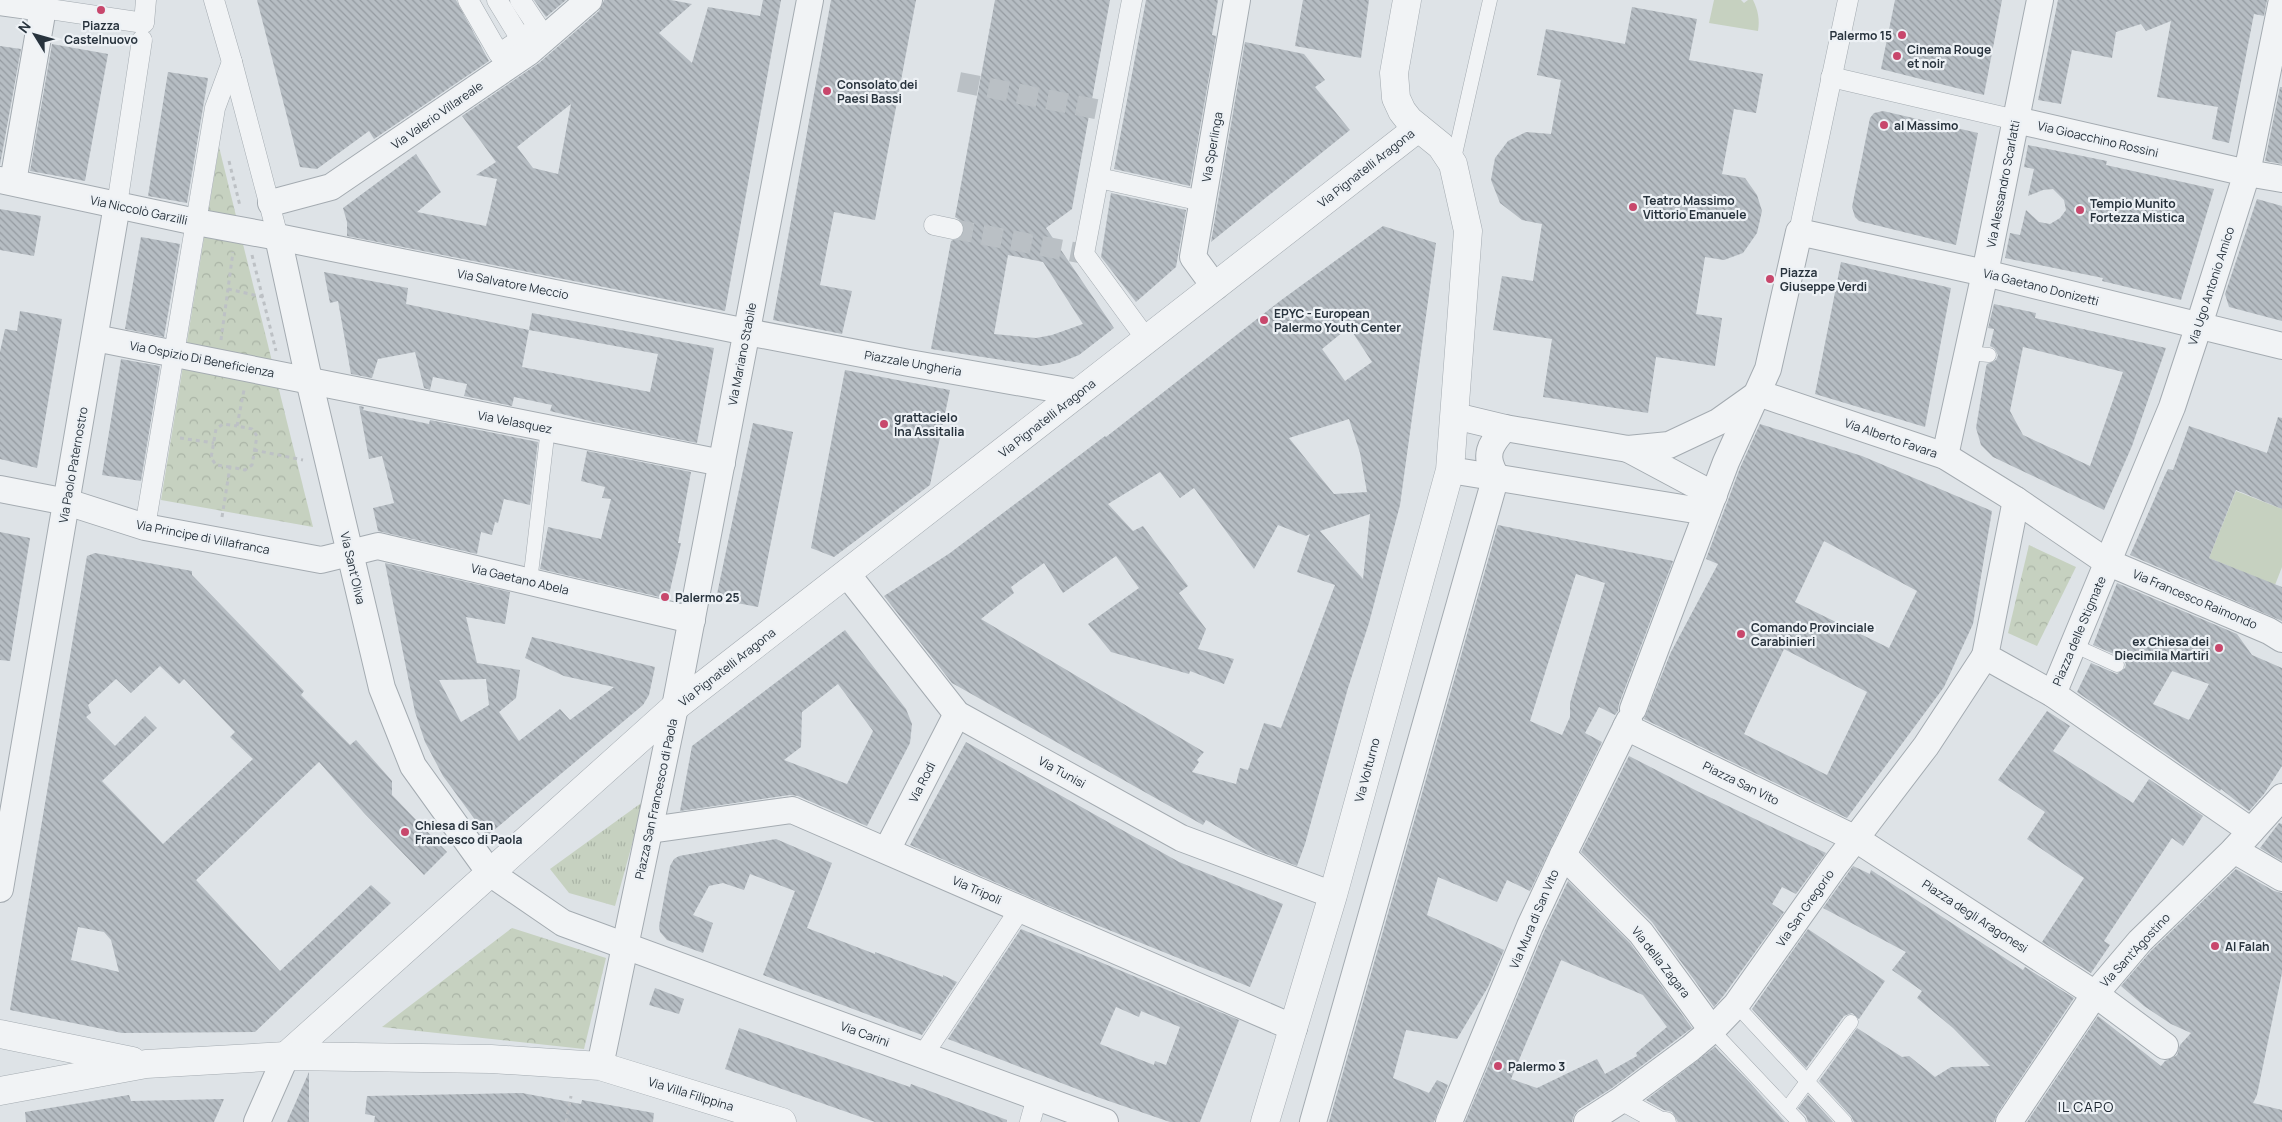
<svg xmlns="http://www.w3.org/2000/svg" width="2282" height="1122" font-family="Manrope,sans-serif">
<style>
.grass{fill:url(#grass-tufts)}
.park{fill:url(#park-crowns)}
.garden{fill:#c6d1c0}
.building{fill:url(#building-back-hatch);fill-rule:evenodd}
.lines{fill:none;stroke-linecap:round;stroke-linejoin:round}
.pedestrian-tunnel{stroke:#bac0c5;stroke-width:20;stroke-dasharray:20 10;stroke-linecap:butt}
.service-casing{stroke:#a4abb1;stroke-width:15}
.pedestrian-casing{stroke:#a4abb1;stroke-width:21}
.minor-casing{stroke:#a4abb1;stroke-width:28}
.tertiary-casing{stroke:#a4abb1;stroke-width:29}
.path{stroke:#bdc1c5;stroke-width:3;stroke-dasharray:4 4;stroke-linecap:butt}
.service{stroke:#f1f3f5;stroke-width:14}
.pedestrian{stroke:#f1f3f5;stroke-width:20}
.minor{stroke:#f1f3f5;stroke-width:26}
.tertiary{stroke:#f1f3f5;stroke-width:28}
.poi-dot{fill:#c8476c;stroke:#edf1f5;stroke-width:2}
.labels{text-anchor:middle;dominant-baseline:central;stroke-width:4.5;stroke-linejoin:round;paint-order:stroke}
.poi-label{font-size:12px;font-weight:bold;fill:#28333d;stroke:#edf1f5;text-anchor:start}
.street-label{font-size:12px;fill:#28333d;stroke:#edf1f5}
.neighbourhood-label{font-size:14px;letter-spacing:1px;fill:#1a242e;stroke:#edf1f5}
</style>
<defs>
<pattern id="grass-tufts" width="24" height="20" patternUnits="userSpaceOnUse" patternTransform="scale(1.25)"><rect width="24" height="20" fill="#c6d1c0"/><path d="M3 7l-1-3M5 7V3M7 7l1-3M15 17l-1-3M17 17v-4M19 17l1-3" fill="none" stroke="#aab4a6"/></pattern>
<pattern id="park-crowns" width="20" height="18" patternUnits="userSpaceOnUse" patternTransform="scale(1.25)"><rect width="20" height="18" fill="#c6d1c0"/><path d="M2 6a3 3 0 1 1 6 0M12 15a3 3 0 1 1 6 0" fill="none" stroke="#aab4a6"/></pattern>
<pattern id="building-back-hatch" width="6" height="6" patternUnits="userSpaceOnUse" patternTransform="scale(1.25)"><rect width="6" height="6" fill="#b6bdc3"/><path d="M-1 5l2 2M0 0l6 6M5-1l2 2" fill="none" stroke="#949aa0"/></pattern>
</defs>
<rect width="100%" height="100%" fill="#dee3e7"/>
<polygon class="grass" points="644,801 615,906 569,893 550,869"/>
<g class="park">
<polygon points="219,147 313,527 161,500"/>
<polygon points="2029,545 2076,567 2037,646 2008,633"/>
<polygon points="512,928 606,958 584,1049 382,1027"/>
</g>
<g class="garden">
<path d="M1714,0h27l3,3 4,-3h5c5,10 7,20 5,31l-49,-8z"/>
<polygon points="2236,491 2282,509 2282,567 2275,585 2209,558"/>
</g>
<g class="building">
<polygon points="257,0 456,0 489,61 374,139 369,131 317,169 300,167"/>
<polygon points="534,0 566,0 546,17"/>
<path d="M604,0h67l21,4 -33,29 33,30 16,-56 52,9 3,-16h18l-56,311 -378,-75v-14l-4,-14 73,-54 25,38 -24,20 69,14 11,-47 -21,-4 20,-13 -34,-46 77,-53 60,-52zM571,104l-13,70 -25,-6 -16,-21z"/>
<polygon points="831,0 916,0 875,220 834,212 820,285 852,291 842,334 773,320"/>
<path d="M995,0h115l-38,209 -26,19 68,100 -35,27 -20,8 -18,3 -110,-17 20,-108 10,-4 4,-6 -4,-10 -6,-4zM1008,255l35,7 40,62 -31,11 -16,3 -42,-4z"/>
<polygon points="1146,0 1218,0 1212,35 1216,36 1190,186 1114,169"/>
<polygon points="1303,0 1369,0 1361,58 1295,46"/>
<polygon points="1895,0 2002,0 1984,95 1881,69"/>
<polygon points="2058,0 2267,0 2264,16 2254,14 2229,143 2212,139 2218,107 2157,97 2171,21 2146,31 2141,24 2116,32 2112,58 2072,50 2061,104 2038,100"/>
<polygon points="1632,7 1697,19 1689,60 1763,74 1756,113 1734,109 1722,174 1745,178 1757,195 1762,211 1757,233 1743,253 1724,260 1705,257 1696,314 1722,318 1715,366 1656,357 1648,413 1543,397 1552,339 1493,330 1502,276 1533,281 1542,224 1522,220 1500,203 1491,180 1495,158 1508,141 1526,132 1551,134 1561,80 1537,75 1546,29 1625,44"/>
<polygon points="1245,42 1304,54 1325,80 1315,87 1350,130 1211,242"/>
<polygon points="52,44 108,54 85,181 30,171"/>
<polygon points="0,46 21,49 0,165"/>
<polygon points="168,72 208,78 187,203 148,196"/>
<polygon points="2280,87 2282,87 2282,164 2265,161"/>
<polygon points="1883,111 1978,133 1956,245 1859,221 1855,217 1852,207 1870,118 1874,113"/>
<polygon points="2028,145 2107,161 2106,165 2214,189 2181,300 2102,281 2103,278 2005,258 2010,233 2020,235 2026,210 2039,222 2050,224 2060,218 2066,210 2064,200 2053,189 2043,190 2028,196 2034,169 2024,167"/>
<polygon points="1111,193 1186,210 1176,267 1136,302 1101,257"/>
<polygon points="2257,199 2282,206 2282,321 2229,307 2225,294"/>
<polygon points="0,209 41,216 34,256 0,250"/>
<path d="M1383,226l53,17 -36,262 -31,118 -21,65 -43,156 -8,22 -39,-15 -52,-31 -3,5 -251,-142 -68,-87 66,-43 155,-117 1,1 174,-136zM1349,327l23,35 -27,19 -23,-32zM1349,419l11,34 7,39 -33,2 -45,-56zM1160,472l20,26 14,-10 60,81 24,-44 28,11 4,-2 -13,38 38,13 -54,143 -17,-5 -16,47 -8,-2 -4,16 -44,-12 7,-10 -2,-2 7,-8 -223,-133 33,-26 -3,-6 33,-24 19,30 53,-37 23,32 -51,36 23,28 78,22 1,-3 34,13 10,-25 -36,-10 8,-20 -27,-36 9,-7 -45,-60 -10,5 -25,-27zM1370,514l-7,65 -43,-48z"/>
<polygon points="141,237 180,244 164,337 125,329"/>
<polygon points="1841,262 1951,288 1925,427 1815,394"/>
<path d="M324,272l84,16 -2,16 123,26 3,-17 182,35 -17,95 -103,-21 -44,-11 2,-6 -38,-8 -2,9 -48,-10 3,-12 -34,-7 -3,13 -6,-2 -9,-36 -37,7 -6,19 -21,-4 -13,-73 -8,2zM529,330l129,24 -8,38 -128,-25z"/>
<path d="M1994,304l42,9 -1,5 131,30 -34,98 -28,64 -111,-53 -12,-12 -5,-17 10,-61 1,-3 9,-4 2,-5 -4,-7 -4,-2 4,-17 -6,-1zM2023,347l100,25 -33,94 -67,-31 -13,-24z"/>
<polygon points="20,311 62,319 37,468 0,459 0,352 5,329 17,331"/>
<polygon points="121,359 160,366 141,481 102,475"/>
<polygon points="845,370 950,390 930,485 834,557 811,548"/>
<polygon points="359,406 364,407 363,410 429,424 430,420 538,442 530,505 504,499 498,523 495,522 492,535 481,532 477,554 378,531 373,508 394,503 382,456 369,459"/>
<polygon points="2278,417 2282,418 2282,509 2236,490 2209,558 2282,587 2282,621 2130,555 2165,475 2168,469 2173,470 2189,426 2267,453"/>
<polygon points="753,423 793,432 758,607 716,599"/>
<path d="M1760,424l102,32 130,55 -19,113 -29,63 -97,131 -203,-99 27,-67 47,-88 -12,-5 34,-91zM1824,541l93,50 -28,57 -94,-46zM1784,649l83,43 -40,83 -83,-41z"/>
<polygon points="587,451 691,472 678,543 681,543 668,599 540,569 548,527 601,539 611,499 602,498 605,487 581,481"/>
<path d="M1498,525l175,36 -54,143 -1,7 -3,4 -16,-8 -14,26 17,9 -72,149 -23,-11 -10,22 -59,-25 -11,38 77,35 -16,37 -31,52 -51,-9 -13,48 36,15 8,-13 11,5 -14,37h-105zM1576,574l29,9 -35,120v14l-8,18 -32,-14z"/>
<polygon points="0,532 30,538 10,661 0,660"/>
<path d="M95,553l97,18v4l112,116 -3,4 49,50 6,-5 36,41v14l55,57 -23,23 -60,-62 -45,-51 -123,118 84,91 91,-86 20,18 -136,129 -133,1 -112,-23 77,-454zM160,666l19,18 5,-5 51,53 -5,5 23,22 -90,85 -61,-63 55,-53 -12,-12 -30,30 -29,-29 5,-4 -3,-8 28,-26 15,14zM78,927l26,5 7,8 8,32 -48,-12z"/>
<path d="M385,563l125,29 -5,32 -39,-7 11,46 43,7 -4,28 -17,14 20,29 41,-32 10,11 44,-33 -50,-11 -39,-18 7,-21 123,30 -6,28 -6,10 -156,131 -44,-60 -18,-34 -10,-30zM486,679l3,26 -28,17 -22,-42z"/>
<path d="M2117,583l120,51 15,21 30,13v98l-18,28 -15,17 -28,-22 -1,2 -143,-99 14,-29 26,11 8,-6 1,-4 -5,-7 -28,-12zM2172,671l37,13 -20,36 -36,-16z"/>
<path d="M845,630l61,79 6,15 -2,19 -43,83 -69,-30 -8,-1 -110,16 12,-65zM838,684l35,47 -26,53 -63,-24 17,-13 1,-35z"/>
<polygon points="2047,711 2070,726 2053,751 2133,803 2149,779 2203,816 2183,846 2172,838 2104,941 2110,945 2091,973 2042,942 2084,878 2027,839 2045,812 1998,780"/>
<polygon points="966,742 1179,862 1283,904 1250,987 1052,907 910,845"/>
<polygon points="1629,756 1699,792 1826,853 1796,894 1782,887 1772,904 1784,912 1724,995 1714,1007 1652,922 1581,852"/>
<polygon points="2279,823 2282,824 2282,861 2260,848"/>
<polygon points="776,839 832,863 807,928 875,954 875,952 943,977 943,975 957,982 922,1035 763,975 795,891 750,874 744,890 723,883 709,886 693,915 713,923 703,953 667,940 660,932 659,926 670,866 674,859 679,856"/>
<polygon points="1853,866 1870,874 1871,870 2023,970 2025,967 2074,998 1997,1114 1994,1122 1854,1122 1851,1116 1819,1081 1857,1028 1902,1057 1909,1056 1935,1077 1951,1067 1990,1066 1953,1028 1917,998 1922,991 1892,970 1906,952 1823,908"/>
<polygon points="2236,869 2274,891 2282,893 2282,973 2257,1095 2253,1103 2282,1110 2282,1122 2027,1122 2098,1016 2161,1066 2165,1061 2177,1055 2180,1045 2191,1033 2171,1024 2144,1006 2121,986 2151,951"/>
<path d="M1568,881l62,62 62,85 -80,60 -33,21 -5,6 -2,7h-107l79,-190zM1561,960l82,35 24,32 -31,26 1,3 -32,18 -8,-15 -60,29 -26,-9z"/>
<path d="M1021,929l218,91 -39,102h-30l-70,-24 -152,-59zM1116,1007l23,10 2,-6 39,16 -14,38 -11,-4 -1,4 -54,-21z"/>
<polygon points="1808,929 1885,981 1859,1019 1852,1013 1844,1016 1806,1068 1752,1009"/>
<polygon points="655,988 684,999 679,1014 649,1005"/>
<polygon points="739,1028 910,1087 911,1084 1007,1120 1007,1122 875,1122 725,1069"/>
<polygon points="1715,1047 1751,1084 1785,1122 1678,1122 1672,1112 1664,1110 1646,1100"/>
<polygon points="309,1072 309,1122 287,1122"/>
<polygon points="522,1093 581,1104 582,1100 654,1113 653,1122 374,1122 375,1116 365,1114 367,1096"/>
<polygon points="129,1095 131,1101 224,1099 214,1122 26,1122 25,1112"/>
<polygon points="1808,1095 1833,1122 1808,1122 1806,1116 1798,1108"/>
</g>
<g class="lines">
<g class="pedestrian-tunnel">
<polyline points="959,82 1111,112"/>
<polyline points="953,229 1084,254"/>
</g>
<defs>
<g id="service">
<polyline points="1453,163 1490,0"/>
<polyline points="1968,353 1989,355"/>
<polyline points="530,582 548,428"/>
<polyline points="2073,645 2117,665"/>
<polyline points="1736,1005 1845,1122"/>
<polyline points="1712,1030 1799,1122"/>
<polyline points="1787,1109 1851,1022"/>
</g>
<g id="pedestrian">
<polyline points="214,0 232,62 278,237"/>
<polyline points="468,0 499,54 538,27 520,0"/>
<polyline points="497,0 527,49"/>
<polyline points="1132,0 1084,254 1147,340"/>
<polyline points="43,8 144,23 146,0"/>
<polyline points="1831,77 2016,120"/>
<polyline points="1099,178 1202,201"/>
<polyline points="117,205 142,40"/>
<polyline points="934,225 953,229"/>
<polyline points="1799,232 1848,0"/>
<polyline points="145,527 215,108 232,62"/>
<polyline points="923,1055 1020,909"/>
<polyline points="1621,1100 1661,1122 1666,1122"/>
<polyline points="1030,1122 1037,1097"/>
</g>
<g id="minor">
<polyline points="0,2 43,8 13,182"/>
<polyline points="2016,120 2247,173 2282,179"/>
<polyline points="0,180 196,222 278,237 747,332 909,363 1079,393"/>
<polyline points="271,203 331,187 529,52 589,0"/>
<polyline points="278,237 309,380 382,688 413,766 490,873 563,923 1105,1122"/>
<polyline points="1215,287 1193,257 1237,0"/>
<polyline points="95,338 722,463"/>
<polyline points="1758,393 1945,456 2016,500 2107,562 2269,631 2282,639"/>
<polyline points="1455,416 1505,428 1628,449 1669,445 1718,422 1756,395"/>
<polyline points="1628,449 1714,495"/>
<polyline points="1945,456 1985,273 2040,0"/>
<polyline points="1450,470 1707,512"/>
<path d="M1496,476c-13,-20 -6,-32 9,-48"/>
<polyline points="0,489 67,502 145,527 321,560 378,546 692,620"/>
<polyline points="2016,500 1985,656 2053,694 2251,831"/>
<polyline points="847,574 957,714 1181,838 1333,895"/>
<polyline points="2053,694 2172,407 2199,325 2247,173 2282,0"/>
<polyline points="1633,709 1726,462 1768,369 1799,232 1985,273 2282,346"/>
<polyline points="1626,727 1856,839 2095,994 2165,1046"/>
<polyline points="650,830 792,810 1294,1028"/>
<polyline points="887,850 957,714"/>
<polyline points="2234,850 2282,878"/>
<polyline points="1563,855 1641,933 1712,1030"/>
<polyline points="0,889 117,205"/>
<polyline points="600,1066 675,707 810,0"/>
<polyline points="257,1122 286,1056"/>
<polyline points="1313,1122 1496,476"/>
<polyline points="1449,1122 1530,926 1563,855 1629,721"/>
<polyline points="1587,1122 1621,1100 1691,1048 1712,1030 1736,1005 1836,864 1926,746 1985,656"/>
<polyline points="2009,1122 2095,994 2140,941 2234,850 2282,797"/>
</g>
<g id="tertiary">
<polyline points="0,1034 132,1061"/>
<polyline points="286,1056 675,707 1418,128"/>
<polyline points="0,1091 146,1064 286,1056 491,1059 600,1066 782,1122"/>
<polyline points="1265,1122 1333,895 1450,470 1468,231 1453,164 1441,146 1409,120 1402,111 1396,98 1394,73 1407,0"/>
</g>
</defs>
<use href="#service" class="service-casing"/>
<use href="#pedestrian" class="pedestrian-casing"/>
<use href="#minor" class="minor-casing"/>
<use href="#tertiary" class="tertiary-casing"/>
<g class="path">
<polyline points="229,161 240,206"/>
<polyline points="252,255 276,351"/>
<polyline points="228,289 263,297"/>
<polyline points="221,340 233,252"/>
<polyline points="180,438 214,443"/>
<polyline points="254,450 303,460"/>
<polyline points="230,467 216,465 211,458 216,429 223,424 237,426"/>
<polyline points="222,517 230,467 245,470 252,465 257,436 252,429 237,426 244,390"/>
<polyline points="566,1122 571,1096"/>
</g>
<use href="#service" class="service"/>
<use href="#pedestrian" class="pedestrian"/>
<use href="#minor" class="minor"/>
<use href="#tertiary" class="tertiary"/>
</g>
<g class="poi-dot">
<circle cx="101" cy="10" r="5"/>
<circle cx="1902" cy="35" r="5"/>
<circle cx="1897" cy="56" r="5"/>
<circle cx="827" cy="91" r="5"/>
<circle cx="1884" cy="125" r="5"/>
<circle cx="1633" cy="207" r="5"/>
<circle cx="2080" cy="210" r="5"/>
<circle cx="1770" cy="279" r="5"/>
<circle cx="1264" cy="320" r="5"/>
<circle cx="884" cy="424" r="5"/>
<circle cx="665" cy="597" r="5"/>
<circle cx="1741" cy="634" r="5"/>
<circle cx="2219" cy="648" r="5"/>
<circle cx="405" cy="832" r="5"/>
<circle cx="2215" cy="946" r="5"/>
<circle cx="1498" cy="1066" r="5"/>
</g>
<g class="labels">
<g class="poi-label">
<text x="101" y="25" text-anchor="middle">Piazza<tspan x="101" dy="14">Castelnuovo</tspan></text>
<text x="1892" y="35" text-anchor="end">Palermo 15</text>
<text x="1907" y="49">Cinema Rouge<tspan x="1907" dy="14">et noir</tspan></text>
<text x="837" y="84">Consolato dei<tspan x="837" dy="14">Paesi Bassi</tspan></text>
<text x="1894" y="125">al Massimo</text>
<text x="1643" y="200">Teatro Massimo<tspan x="1643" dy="14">Vittorio Emanuele</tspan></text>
<text x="2090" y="203">Tempio Munito<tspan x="2090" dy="14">Fortezza Mistica</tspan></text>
<text x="1780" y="272">Piazza<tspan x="1780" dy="14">Giuseppe Verdi</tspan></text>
<text x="1274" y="313">EPYC - European<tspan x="1274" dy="14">Palermo Youth Center</tspan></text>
<text x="894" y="417">grattacielo<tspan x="894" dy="14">Ina Assitalia</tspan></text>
<text x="675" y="597">Palermo 25</text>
<text x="1751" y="627">Comando Provinciale<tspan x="1751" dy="14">Carabinieri</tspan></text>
<text x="2209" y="641" text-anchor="end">ex Chiesa dei<tspan x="2209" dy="14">Diecimila Martiri</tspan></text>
<text x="415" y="825">Chiesa di San<tspan x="415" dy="14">Francesco di Paola</tspan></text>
<text x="2225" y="946">Al Falah</text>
<text x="1508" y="1066">Palermo 3</text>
</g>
<g class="street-label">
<text transform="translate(437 115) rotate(-35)">Via Valerio Villareale</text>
<text transform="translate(2098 139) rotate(13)">Via Gioacchino Rossini</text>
<text transform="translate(1212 147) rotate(-80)">Via Sperlinga</text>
<text transform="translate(1366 168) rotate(-38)">Via Pignatelli Aragona</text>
<text transform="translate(2003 184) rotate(-79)">Via Alessandro Scarlatti</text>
<text transform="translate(139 210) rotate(12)">Via Niccolò Garzilli</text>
<text transform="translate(513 284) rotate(11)">Via Salvatore Meccio</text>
<text transform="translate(2211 286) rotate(-72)">Via Ugo Antonio Amico</text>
<text transform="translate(2041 287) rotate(14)">Via Gaetano Donizetti</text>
<text transform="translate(742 354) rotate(-79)">Via Mariano Stabile</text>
<text transform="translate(202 359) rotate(11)">Via Ospizio Di Beneficienza</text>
<text transform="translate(913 363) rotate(10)">Piazzale Ungheria</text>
<text transform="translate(1047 418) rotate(-38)">Via Pignatelli Aragona</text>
<text transform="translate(515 422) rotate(11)">Via Velasquez</text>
<text transform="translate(1891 438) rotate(19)">Via Alberto Favara</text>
<text transform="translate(73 465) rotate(-80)">Via Paolo Paternostro</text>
<text transform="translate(203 537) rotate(11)">Via Principe di Villafranca</text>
<text transform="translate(353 568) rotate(77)">Via Sant'Oliva</text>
<text transform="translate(520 579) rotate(13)">Via Gaetano Abela</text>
<text transform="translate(2195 599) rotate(23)">Via Francesco Raimondo</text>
<text transform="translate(2079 631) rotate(-67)">Piazza delle Stigmate</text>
<text transform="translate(727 667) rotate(-38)">Via Pignatelli Aragona</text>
<text transform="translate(1367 770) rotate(-75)">Via Volturno</text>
<text transform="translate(1062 772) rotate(29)">Via Tunisi</text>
<text transform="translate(922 782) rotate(-63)">Via Rodi</text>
<text transform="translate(1741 783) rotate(26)">Piazza San Vito</text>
<text transform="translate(656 799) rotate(-78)">Piazza San Francesco di Paola</text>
<text transform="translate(977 890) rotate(24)">Via Tripoli</text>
<text transform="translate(1805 908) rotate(-55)">Via San Gregorio</text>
<text transform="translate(1975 916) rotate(33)">Piazza degli Aragonesi</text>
<text transform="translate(1534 919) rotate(-67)">Via Mura di San Vito</text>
<text transform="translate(2135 950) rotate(-47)">Via Sant'Agostino</text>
<text transform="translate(1661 962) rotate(52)">Via della Zagara</text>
<text transform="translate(865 1034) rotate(20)">Via Carini</text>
<text transform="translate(691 1094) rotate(17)">Via Villa Filippina</text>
</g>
<g class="neighbourhood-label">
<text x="2086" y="1106">IL CAPO</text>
</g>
</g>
<g transform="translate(35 35) rotate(307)" stroke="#edf1f5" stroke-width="4" paint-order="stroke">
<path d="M0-4L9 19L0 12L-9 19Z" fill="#28333d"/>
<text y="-8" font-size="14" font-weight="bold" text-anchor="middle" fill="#28333d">N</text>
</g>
</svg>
